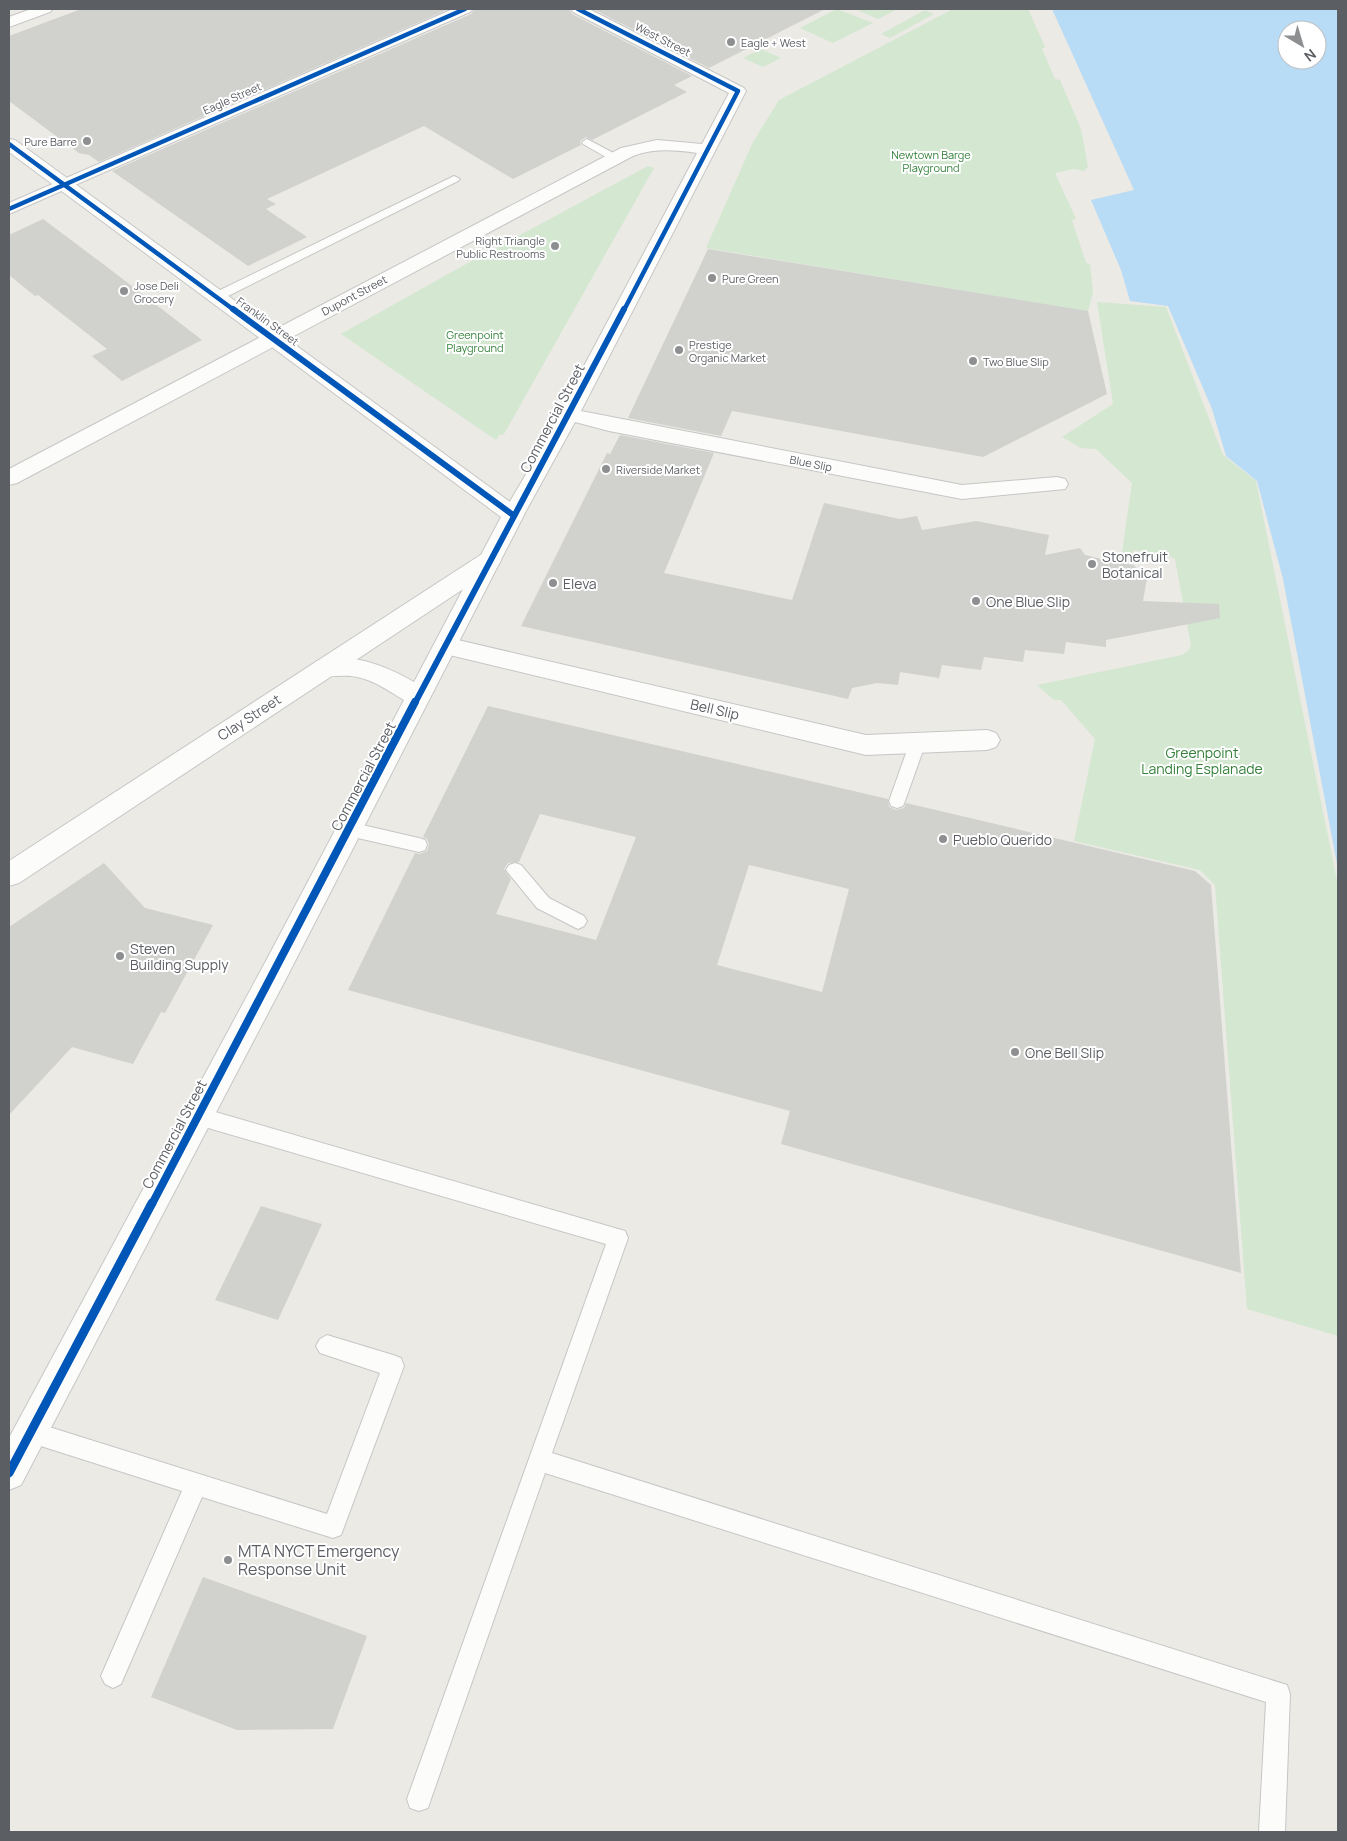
<svg xmlns="http://www.w3.org/2000/svg" width="1347" height="1841" font-family="Manrope,sans-serif">
<style>
.green{fill:#d3e7d1}
.water{fill:#b8dbf6;fill-rule:evenodd}
.building{fill:#d1d1ce;fill-rule:evenodd}
.lines{fill:none;stroke-linecap:round;stroke-linejoin:round}
.lane-casing{stroke:#c6c6c6;stroke-width:2}
.street-casing{stroke:#c6c6c6;stroke-width:2}
.secondary-casing{stroke:#c7c7c7;stroke-width:2}
.lane{fill:#fcfcfb;fill-rule:evenodd}
.street{fill:#fcfcfb;fill-rule:evenodd}
.secondary{fill:#fcfcfb;fill-rule:evenodd}
.cycleway-far3-casing{stroke:#fff;stroke-width:6}
.cycleway-far2-casing{stroke:#fff;stroke-width:9}
.cycleway-far1-casing{stroke:#fff;stroke-width:11}
.cycleway-casing{stroke:#fff;stroke-width:12}
.cycleway-far3{stroke:#0057b8;stroke-width:4.5}
.cycleway-far2{stroke:#0057b8;stroke-width:6}
.cycleway-far1{stroke:#0057b8;stroke-width:8}
.cycleway{stroke:#0057b8;stroke-width:9}
.poi-dot{fill:#8d8f90;stroke:#fff;stroke-width:2}
.labels{text-anchor:middle;dominant-baseline:central;stroke-width:4;stroke-linejoin:round;paint-order:stroke}
.far-street-label{font-size:11px;fill:#5b5e63;stroke:#fff}
.far-poi-label{font-size:11px;fill:#5b5e63;stroke:#fff;text-anchor:start}
.far-park-label{font-size:11px;fill:#34813a;stroke:#fff}
.street-label{font-size:14px;fill:#5b5e63;stroke:#fff}
.poi-label{font-size:14px;fill:#5b5e63;stroke:#fff;text-anchor:start}
.park-label{font-size:14px;fill:#34813a;stroke:#fff}
.near-poi-label{font-size:16px;fill:#5b5e63;stroke:#fff;text-anchor:start}
</style>
<rect width="100%" height="100%" fill="#ebeae5"/>
<g class="green">
<polygon points="837,9 873,23 833,43 800,28"/>
<polygon points="855,9 898,9 878,19"/>
<polygon points="953,9 1028,9 1045,47 1042,49 1055,79 1060,80 1081,129 1088,167 1084,171 1074,169 1055,173 1076,219 1072,220 1086,263 1090,264 1093,292 1088,311 706,248 753,142 779,100"/>
<polygon points="925,10 934,14 890,38 881,34"/>
<polygon points="761,49 781,58 763,67 743,58"/>
<polygon points="648,166 654,168 504,434 499,435 496,440 341,334 459,268"/>
<polygon points="1097,302 1166,307 1223,455 1256,481 1338,886 1338,1336 1247,1309 1215,885 1200,870 1074,841 1095,739 1061,700 1054,700 1037,685 1182,655 1188,651 1191,646 1175,559 1169,556 1134,550 1127,566 1121,559 1132,483 1096,449 1081,448 1062,437 1113,404"/>
</g>
<path class="water" d="M1052,9h286v860l-55,-290 -26,-98 -31,-25 -14,-47 -44,-103 -38,-5 -9,-31 -30,-70 43,-10zM1287,30h30v30h-30z"/>
<g class="building">
<polygon points="81,9 449,9 99,162 89,155 79,153 9,101 9,36"/>
<polygon points="475,9 569,9 572,14 692,76 674,85 687,92 592,140 586,137 580,141 581,145 513,179 424,126 267,199 276,204 266,209 307,237 248,266 112,171 471,14"/>
<polygon points="593,9 825,9 709,68"/>
<polygon points="43,219 107,267 202,340 122,381 92,356 107,349 38,295 35,296 9,275 9,235"/>
<polygon points="708,249 1088,311 1107,394 983,457 732,411 721,436 628,418"/>
<polygon points="620,435 714,453 664,573 792,600 824,503 900,519 917,516 922,530 976,521 1049,535 1045,555 1080,548 1085,555 1106,560 1122,557 1127,564 1134,565 1138,571 1148,572 1143,601 1219,604 1220,618 1106,640 1106,647 1066,642 1064,654 1025,650 1023,662 984,657 981,670 942,665 939,678 900,672 898,685 877,683 852,688 848,699 521,626 607,453 610,454"/>
<path d="M488,706l400,93 1,8 7,3 8,-2 2,-5 289,68 16,14 30,388 -460,-129 9,-33 -442,-121 67,-137 5,1 7,-3 2,-7 -2,-5 -4,-2zM540,814l96,23 -40,103 -100,-26 15,-35 -7,-10 4,-6 11,-1zM749,865l100,24 -27,103 -105,-27z"/>
<polygon points="104,863 145,908 213,925 165,1013 161,1012 133,1064 72,1047 9,1115 9,927"/>
<polygon points="261,1206 322,1224 278,1320 215,1300"/>
<polygon points="203,1577 367,1636 333,1729 237,1730 151,1697"/>
</g>
<g class="lines">
<defs>
<g id="lane">
<polygon points="587,139 619,156 621,158 619,160 611,160 583,144 582,142"/>
<polygon points="454,176 460,179 458,181 220,300 216,301 210,297 212,294"/>
<polygon points="918,736 924,738 926,742 905,801 903,806 897,808 891,806 889,801 910,742 912,738"/>
<polygon points="349,822 419,838 425,840 427,845 425,850 419,852 349,836 343,834 341,829 343,824"/>
<polygon points="515,863 521,865 549,898 584,916 587,921 584,926 578,929 572,926 537,908 506,870 509,865"/>
<polygon points="198,1107 625,1231 628,1238 552,1453 1287,1685 1290,1694 1285,1832 1259,1832 1266,1702 545,1473 431,1799 428,1808 419,1811 410,1808 407,1799 606,1244 198,1125 191,1122 188,1116 191,1110"/>
<polygon points="327,1335 393,1355 401,1358 404,1366 341,1535 333,1538 202,1497 121,1684 113,1688 105,1684 101,1676 182,1491 22,1440 19,1432 22,1424 30,1421 327,1514 380,1373 320,1353 316,1346 320,1339"/>
</g>
<g id="street">
<polygon points="31,9 53,9 50,12 9,27 9,17"/>
<polygon points="453,9 473,9 470,12 9,214 9,203"/>
<path d="M571,9h18l155,79 2,3 -165,320 381,74 95,-8 8,2 3,5 -3,5 -103,10 -353,-68 -34,-9 -54,98 -8,3 -8,-3 -3,-5 30,-51 165,-311c-22,-3 -43,-5 -64,3l-616,327 -8,2v-16l612,-321 36,-8 45,4 27,-51 -156,-81z"/>
<polygon points="490,552 498,554 501,560 498,566 19,883 9,886 9,861 482,554"/>
<polygon points="445,637 866,735 987,730 996,733 1000,740 996,747 987,750 866,755 437,652 433,646 437,640"/>
</g>
<path id="secondary" d="M9,139l6,1 506,370 3,5 -236,460 -267,510 -12,5v-52l259,-481 136,-257c-17,-10 -33,-22 -53,-24 -13,-1 -24,2 -36,-2l-3,-6 3,-6c35,-11 69,3 99,20l87,-165 -492,-365z"/>
</defs>
<use href="#lane" class="lane-casing"/>
<use href="#street" class="street-casing"/>
<use href="#secondary" class="secondary-casing"/>
<use href="#lane" class="lane"/>
<use href="#street" class="street"/>
<use href="#secondary" class="secondary"/>
<defs>
<g id="cycleway-far3">
<polyline points="578,9 738,91 624,310"/>
<polyline points="9,144 234,310"/>
<polyline points="9,209 465,9"/>
</g>
<g id="cycleway-far2">
<polyline points="233,309 513,515"/>
<path d="M415,703c69,-132 140,-262 209,-394"/>
</g>
<polyline id="cycleway-far1" points="152,1204 415,702"/>
<polyline id="cycleway" points="9,1473 152,1203"/>
</defs>
<use href="#cycleway-far3" class="cycleway-far3-casing"/>
<use href="#cycleway-far2" class="cycleway-far2-casing"/>
<use href="#cycleway-far1" class="cycleway-far1-casing"/>
<use href="#cycleway" class="cycleway-casing"/>
<use href="#cycleway-far3" class="cycleway-far3"/>
<use href="#cycleway-far2" class="cycleway-far2"/>
<use href="#cycleway-far1" class="cycleway-far1"/>
<use href="#cycleway" class="cycleway"/>
</g>
<g class="poi-dot">
<circle cx="731" cy="42" r="5"/>
<circle cx="87" cy="141" r="5"/>
<circle cx="555" cy="246" r="5"/>
<circle cx="712" cy="278" r="5"/>
<circle cx="124" cy="291" r="5"/>
<circle cx="679" cy="350" r="5"/>
<circle cx="973" cy="361" r="5"/>
<circle cx="606" cy="469" r="5"/>
<circle cx="1092" cy="564" r="5"/>
<circle cx="553" cy="583" r="5"/>
<circle cx="976" cy="601" r="5"/>
<circle cx="943" cy="839" r="5"/>
<circle cx="120" cy="956" r="5"/>
<circle cx="1015" cy="1052" r="5"/>
<circle cx="228" cy="1560" r="5"/>
</g>
<g class="labels">
<g class="far-street-label">
<text transform="translate(663 39) rotate(27)">West Street</text>
<text transform="translate(232 98) rotate(-24)">Eagle Street</text>
<text transform="translate(354 295) rotate(-28)">Dupont Street</text>
<text transform="translate(268 321) rotate(36)">Franklin Street</text>
<text transform="translate(811 463) rotate(11)">Blue Slip</text>
</g>
<g class="far-poi-label">
<text x="741" y="42">Eagle + West</text>
<text x="77" y="141" text-anchor="end">Pure Barre</text>
<text x="545" y="240" text-anchor="end">Right Triangle<tspan x="545" dy="13">Public Restrooms</tspan></text>
<text x="722" y="278">Pure Green</text>
<text x="134" y="285">Jose Deli<tspan x="134" dy="13">Grocery</tspan></text>
<text x="689" y="344">Prestige<tspan x="689" dy="13">Organic Market</tspan></text>
<text x="983" y="361">Two Blue Slip</text>
<text x="616" y="469">Riverside Market</text>
</g>
<g class="far-park-label">
<text x="931" y="154">Newtown Barge<tspan x="931" dy="13">Playground</tspan></text>
<text x="475" y="334">Greenpoint<tspan x="475" dy="13">Playground</tspan></text>
</g>
<g class="street-label">
<text transform="translate(552 418) rotate(-62)">Commercial Street</text>
<text transform="translate(715 709) rotate(13)">Bell Slip</text>
<text transform="translate(249 717) rotate(-33)">Clay Street</text>
<text transform="translate(363 776) rotate(-62)">Commercial Street</text>
<text transform="translate(174 1134) rotate(-62)">Commercial Street</text>
</g>
<g class="poi-label">
<text x="1102" y="556">Stonefruit<tspan x="1102" dy="16">Botanical</tspan></text>
<text x="563" y="583">Eleva</text>
<text x="986" y="601">One Blue Slip</text>
<text x="953" y="839">Pueblo Querido</text>
<text x="130" y="948">Steven<tspan x="130" dy="16">Building Supply</tspan></text>
<text x="1025" y="1052">One Bell Slip</text>
</g>
<g class="park-label">
<text x="1202" y="752">Greenpoint<tspan x="1202" dy="16">Landing Esplanade</tspan></text>
</g>
<g class="near-poi-label">
<text x="238" y="1551">MTA NYCT Emergency<tspan x="238" dy="18">Response Unit</tspan></text>
</g>
</g>
<rect width="1347" height="1841" fill="none" stroke="#5b5e63" stroke-width="20"/>
<g transform="translate(1302 45) rotate(142)"><circle r="24" fill="#ffffff" stroke="#bdbfc1"/>
<path d="M0-4L9 19L0 12L-9 19Z" fill="#8d8f90"/>
<text y="-8" font-size="14" font-weight="bold" text-anchor="middle" fill="#5b5e63">N</text>
</g>
</svg>
